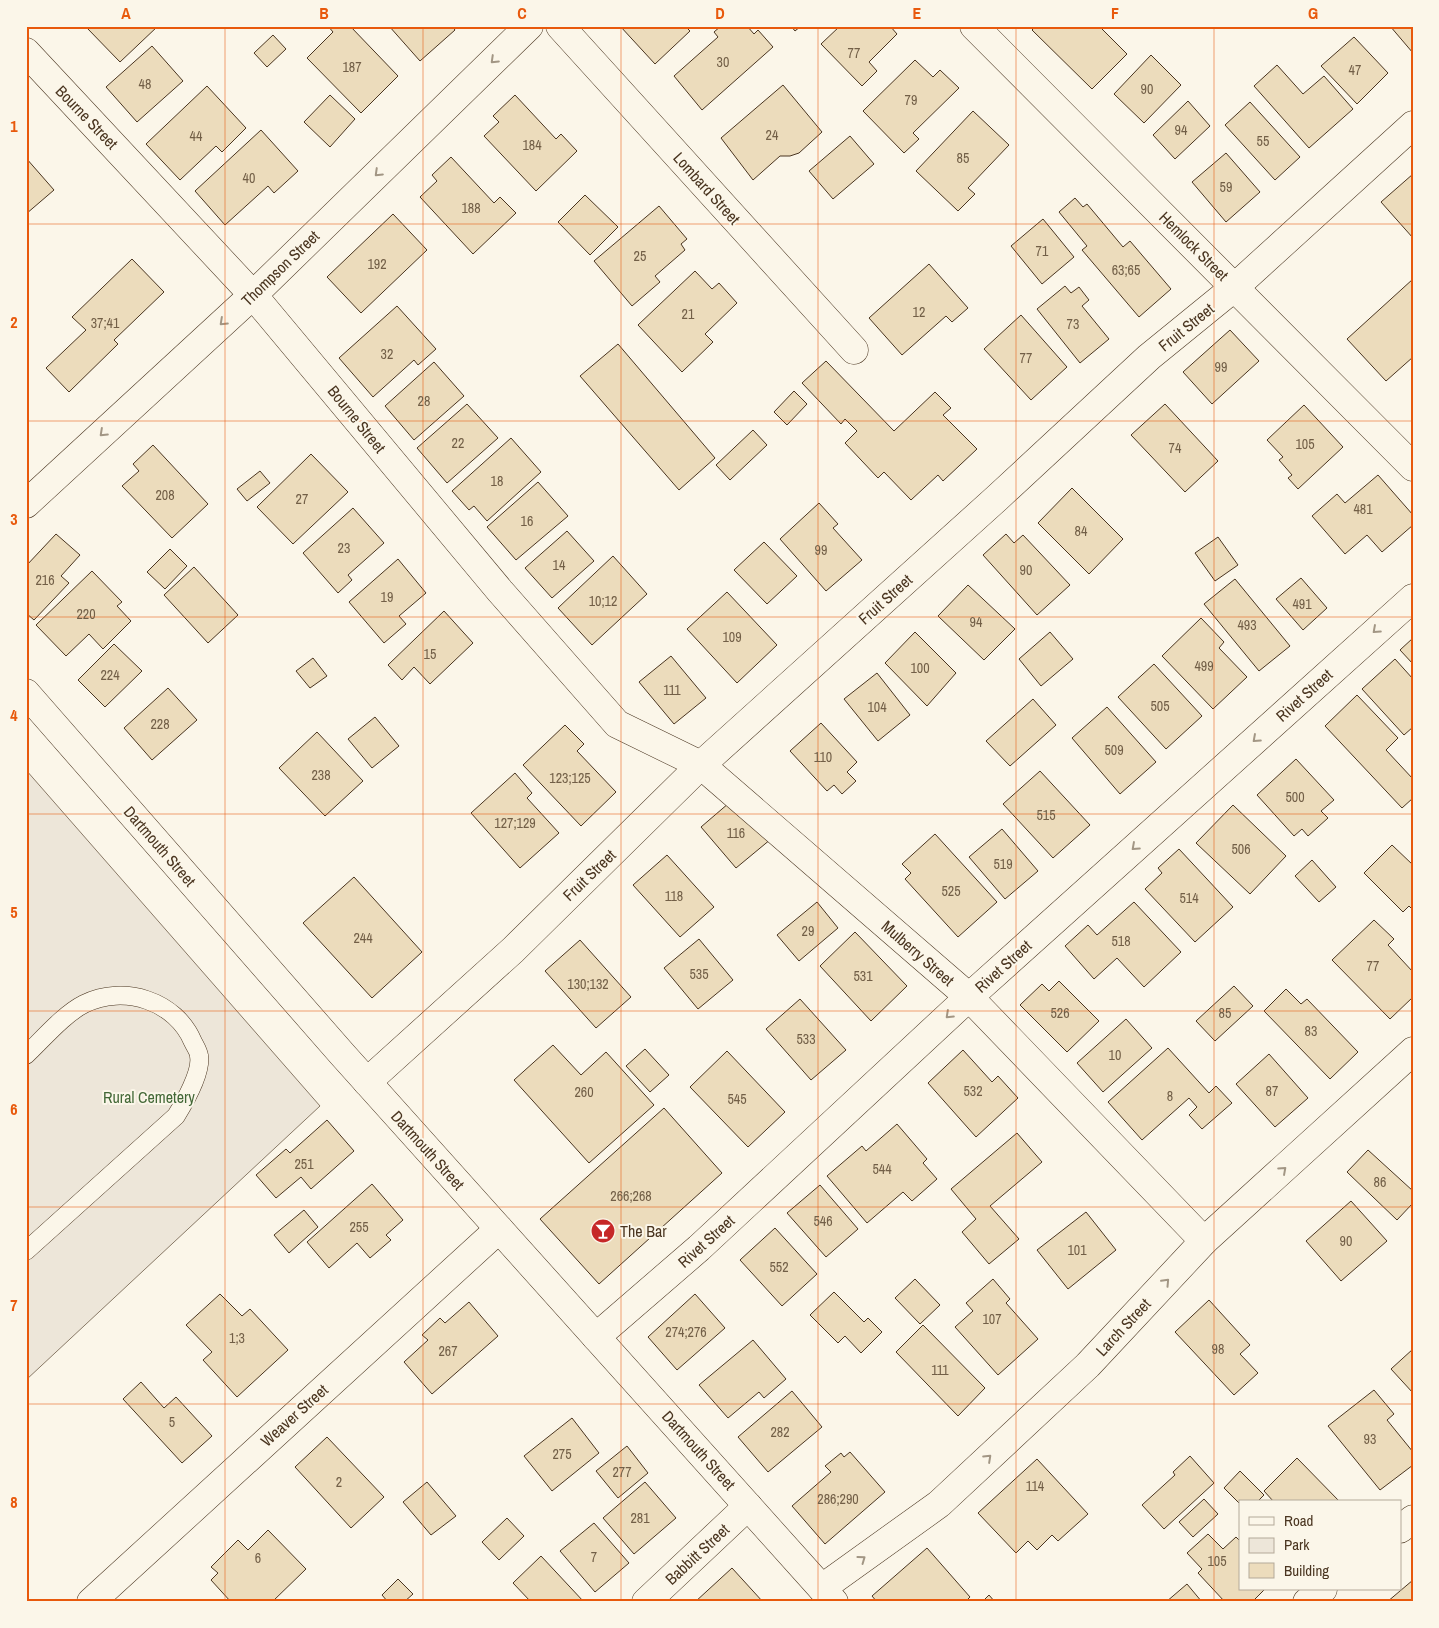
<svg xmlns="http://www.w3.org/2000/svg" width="1439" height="1628" font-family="'Archivo Narrow',sans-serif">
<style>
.green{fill:#ede6d9;stroke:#887966}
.building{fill:#ecdcbc;stroke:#4a3520}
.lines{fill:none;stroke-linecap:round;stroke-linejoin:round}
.lane-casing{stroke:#4a3520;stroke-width:19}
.street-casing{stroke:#4a3520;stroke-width:29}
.secondary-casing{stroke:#4a3520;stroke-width:29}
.lane{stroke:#fbf6e9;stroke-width:18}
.street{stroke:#fbf6e9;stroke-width:28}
.secondary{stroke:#fbf6e9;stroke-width:28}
.oneway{stroke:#a29684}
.grid{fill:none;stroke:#e8590c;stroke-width:1;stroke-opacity:0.55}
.labels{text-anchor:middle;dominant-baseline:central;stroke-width:4;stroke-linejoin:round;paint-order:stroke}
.number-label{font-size:14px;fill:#725f47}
.street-label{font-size:16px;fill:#4a3520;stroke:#fbf6e9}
.park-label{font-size:16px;fill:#436837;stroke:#fbf6e9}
.poi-label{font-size:16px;fill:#4a3520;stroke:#fbf6e9;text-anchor:start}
.neatline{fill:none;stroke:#e8590c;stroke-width:2}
.grid-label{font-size:16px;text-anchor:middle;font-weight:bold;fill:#e8590c}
</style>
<rect width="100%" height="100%" fill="#fbf6e9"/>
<polygon class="green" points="26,770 320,1106 26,1380"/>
<g class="building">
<polygon points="89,26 158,26 120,62 87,28"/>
<polygon points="328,26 350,26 398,76 361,113 307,58 333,32"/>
<polygon points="389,26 452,26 455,30 420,61"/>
<polygon points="620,26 685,26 690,31 655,64"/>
<polygon points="721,26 747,26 754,34 758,30 773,47 702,110 674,76 718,37 714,32"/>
<polygon points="791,26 801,26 795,31"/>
<polygon points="840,26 890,26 897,34 869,62 877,71 862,86 821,44"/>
<polygon points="1036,26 1099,26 1127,54 1092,89 1032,30"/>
<polygon points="1390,26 1413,26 1413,53"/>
<polygon points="273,35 286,49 267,67 254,53"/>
<polygon points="1354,37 1388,73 1357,104 1321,66"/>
<polygon points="152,46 183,81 137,122 106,87"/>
<polygon points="1151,55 1181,85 1144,123 1114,94"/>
<polygon points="915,60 933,77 940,70 959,88 913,133 919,139 904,153 863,111"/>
<polygon points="1277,65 1303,94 1324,76 1353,109 1309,148 1254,86"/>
<polygon points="783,85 822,132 799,153 790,156 780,156 753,180 721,138"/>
<polygon points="207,86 246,128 222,152 216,146 180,180 146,144"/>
<polygon points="330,95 355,119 330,147 304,122"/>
<polygon points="515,95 556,139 561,134 577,151 536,191 484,136 499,122 493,116"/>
<polygon points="1188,101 1210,126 1175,159 1153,135"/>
<polygon points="1250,102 1300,157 1275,180 1225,125"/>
<polygon points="973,111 1009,145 968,188 975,194 958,211 916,171"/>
<polygon points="261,130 298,171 274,193 268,186 225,225 195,191"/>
<polygon points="850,136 874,164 833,199 809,171"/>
<polygon points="1226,153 1260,192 1226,222 1192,182"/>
<polygon points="451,157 494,203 500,197 516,213 473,254 420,197 437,181 432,175"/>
<polygon points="26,158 54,190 26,214"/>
<polygon points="1413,174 1413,238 1381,202"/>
<polygon points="585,195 618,227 590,255 558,222"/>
<polygon points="1075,198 1083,207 1087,204 1123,247 1130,241 1171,289 1139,317 1082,250 1087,246 1059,212"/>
<polygon points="659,206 687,239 681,244 685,250 655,276 660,282 632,306 594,261"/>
<polygon points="393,214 427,250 361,313 327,277"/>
<polygon points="1043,219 1074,257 1042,284 1011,246"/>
<polygon points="132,259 164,292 114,340 118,344 69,392 46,368 86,330 72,317"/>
<polygon points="929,264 968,308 952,322 946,316 902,355 869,318"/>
<polygon points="695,271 712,289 719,283 737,303 705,334 713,342 682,372 638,325"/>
<polygon points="1413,279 1413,357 1386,381 1347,339"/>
<polygon points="1065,286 1071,293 1079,287 1089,300 1082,306 1109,339 1080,363 1037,309"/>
<polygon points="397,306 436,349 418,365 414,360 373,397 339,358"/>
<polygon points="1021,315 1067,367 1031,400 984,349"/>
<polygon points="1230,330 1259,361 1212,404 1183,372"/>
<polygon points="618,344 715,458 679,490 580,376"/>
<polygon points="826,361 894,431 935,392 951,408 943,415 977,449 943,481 938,475 911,500 884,472 878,478 845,443 857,431 845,419 841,424 802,383"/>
<polygon points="434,362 464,396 414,440 385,406"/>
<polygon points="794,391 807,404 787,425 774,412"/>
<polygon points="467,404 498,438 447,483 417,448"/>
<polygon points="1165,404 1218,461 1185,492 1131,435"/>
<polygon points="1304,405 1343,447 1298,489 1288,478 1292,475 1279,460 1283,457 1267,440"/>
<polygon points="753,430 767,445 730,480 716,465"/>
<polygon points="511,438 541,472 487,521 474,506 469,510 452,491"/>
<polygon points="153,445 208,504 172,538 122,486 139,471 133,464"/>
<polygon points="311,454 348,492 293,544 257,507"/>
<polygon points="260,471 270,483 247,501 237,489"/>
<polygon points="1378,475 1413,515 1413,525 1382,552 1367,535 1345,554 1312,516 1337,494 1345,503"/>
<polygon points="538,482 568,516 516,560 487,527"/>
<polygon points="1072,488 1123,539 1089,574 1038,523"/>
<polygon points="819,503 838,524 833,528 862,560 826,591 780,539"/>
<polygon points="353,508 384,543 348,575 352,580 338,593 303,553"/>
<polygon points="567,531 594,561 552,598 525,568"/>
<polygon points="56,534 80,555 61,576 69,583 34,620 26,613 26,566"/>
<polygon points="1006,534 1014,543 1023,535 1070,585 1037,615 983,555"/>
<polygon points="1218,537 1238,565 1215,581 1195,553"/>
<polygon points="764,542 797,576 767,604 734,570"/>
<polygon points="170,549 187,566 165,589 147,572"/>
<polygon points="613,556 647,594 592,645 558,608"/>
<polygon points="398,559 426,593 399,616 406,624 384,643 349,602"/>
<polygon points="194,567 238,615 208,643 164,595"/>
<polygon points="92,571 122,602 117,606 131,621 103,649 89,634 66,656 36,625"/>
<polygon points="1301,578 1327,608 1303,630 1276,599"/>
<polygon points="1235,579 1290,646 1259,671 1204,604"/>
<polygon points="968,585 1015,629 984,660 938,616"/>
<polygon points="727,592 777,645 737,683 687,629"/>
<polygon points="444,611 473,643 430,684 414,667 402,680 388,665"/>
<polygon points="1201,618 1224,642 1219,648 1247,677 1213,709 1162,656"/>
<polygon points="915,632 956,673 927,706 885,663"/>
<polygon points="1050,632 1073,659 1041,686 1019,659"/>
<polygon points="1413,638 1413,664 1400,650"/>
<polygon points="114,644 142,671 105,707 78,680"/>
<polygon points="671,656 706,698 674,724 639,682"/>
<polygon points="313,658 327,676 310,688 296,671"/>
<polygon points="1395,659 1413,679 1413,727 1404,735 1362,689"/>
<polygon points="1154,664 1202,716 1166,749 1118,697"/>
<polygon points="877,673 910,715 878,741 844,699"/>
<polygon points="168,688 197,720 152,760 124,728"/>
<polygon points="1357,695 1398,738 1386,750 1413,779 1413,798 1402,808 1325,726"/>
<polygon points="1033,699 1056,725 1010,766 986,741"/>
<polygon points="1107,707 1156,762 1120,794 1072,738"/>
<polygon points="375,717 399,746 372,768 348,739"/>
<polygon points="821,723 857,762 847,772 856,781 842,794 834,785 827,791 790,751"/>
<polygon points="565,725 584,744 577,751 616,792 581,826 523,765"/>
<polygon points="317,732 363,781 325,816 279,768"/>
<polygon points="1296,759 1334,800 1321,811 1328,818 1308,836 1302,829 1294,836 1257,795"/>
<polygon points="1040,771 1090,825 1053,858 1003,804"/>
<polygon points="515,773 532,793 527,798 559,833 520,868 471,813"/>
<polygon points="736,797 771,839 736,868 701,827"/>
<polygon points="1233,805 1286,856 1250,894 1196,843"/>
<polygon points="1002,829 1038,871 1005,899 969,857"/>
<polygon points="935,834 997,902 958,937 905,879 911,873 902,864"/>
<polygon points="1392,845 1413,865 1413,910 1409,906 1403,912 1364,873"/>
<polygon points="1179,849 1233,907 1195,942 1145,889 1162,873 1158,868"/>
<polygon points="667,855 714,907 680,937 633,885"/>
<polygon points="1312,860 1336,887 1319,902 1295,876"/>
<polygon points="354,877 422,952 372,998 303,923"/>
<polygon points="817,902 838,928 799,961 777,935"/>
<polygon points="1134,902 1181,952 1144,987 1117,958 1094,979 1065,946 1088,925 1097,935"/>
<polygon points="1374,920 1394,939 1388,945 1413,972 1413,997 1390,1019 1332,960"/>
<polygon points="855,932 907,986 871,1021 820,966"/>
<polygon points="699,939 733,980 698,1009 664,968"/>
<polygon points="580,940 631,997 596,1028 545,971"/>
<polygon points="1059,981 1099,1021 1067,1052 1020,1005 1042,984 1049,991"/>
<polygon points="1234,986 1253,1006 1215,1041 1196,1021"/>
<polygon points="1286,989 1301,1004 1307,999 1358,1052 1330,1079 1264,1011"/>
<polygon points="800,999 846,1050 811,1080 766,1029"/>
<polygon points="1126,1019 1152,1048 1103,1092 1077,1063"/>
<polygon points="553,1045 581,1075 606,1052 654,1105 589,1163 514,1080"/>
<polygon points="1168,1048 1209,1093 1216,1086 1232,1103 1202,1129 1189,1115 1197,1107 1189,1098 1142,1140 1108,1102"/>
<polygon points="645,1049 669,1075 650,1092 626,1066"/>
<polygon points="963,1050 992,1082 998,1076 1018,1098 976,1137 928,1083"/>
<polygon points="727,1051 785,1112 748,1147 690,1087"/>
<polygon points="1269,1054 1308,1098 1275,1127 1236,1084"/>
<polygon points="664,1108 722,1173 599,1284 540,1219"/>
<polygon points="327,1120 354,1151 311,1189 301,1177 276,1198 256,1175 286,1149 290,1153"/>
<polygon points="897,1124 927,1159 923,1163 937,1179 912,1201 903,1192 867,1223 827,1176 862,1146 866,1151"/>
<polygon points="1017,1133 1042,1162 990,1206 1019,1239 989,1264 962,1232 976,1219 951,1189"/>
<polygon points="1368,1150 1413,1191 1413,1203 1397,1220 1347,1172"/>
<polygon points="372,1184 403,1220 386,1235 391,1240 370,1258 357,1243 329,1268 307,1242"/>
<polygon points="820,1185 858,1229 826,1257 787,1213"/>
<polygon points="1351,1201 1387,1241 1341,1281 1306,1241"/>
<polygon points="304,1210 318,1227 289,1253 274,1235"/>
<polygon points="1086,1212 1116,1250 1068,1289 1037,1250"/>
<polygon points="775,1228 817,1274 782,1306 740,1260"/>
<polygon points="915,1279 940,1305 920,1324 895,1298"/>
<polygon points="993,1279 1010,1299 1006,1303 1038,1339 998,1375 955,1327 973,1311 966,1303"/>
<polygon points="834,1292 864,1322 868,1318 882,1332 861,1353 845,1336 838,1343 810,1315"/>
<polygon points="220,1294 242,1316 250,1309 288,1350 237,1397 203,1360 212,1352 186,1325"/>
<polygon points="695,1294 725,1328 677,1370 648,1337"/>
<polygon points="1209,1300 1250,1345 1240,1354 1258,1373 1234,1395 1175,1332"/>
<polygon points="469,1302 498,1336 432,1394 404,1362 428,1340 422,1335 440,1318 445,1323"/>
<polygon points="923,1325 985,1388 958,1416 896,1352"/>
<polygon points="753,1340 786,1379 764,1398 759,1392 728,1418 699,1385"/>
<polygon points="1413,1349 1413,1393 1391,1369"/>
<polygon points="141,1382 164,1408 176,1397 212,1436 182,1463 123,1399"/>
<polygon points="1374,1390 1394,1414 1387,1420 1413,1452 1413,1465 1380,1490 1328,1426"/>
<polygon points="792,1391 822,1427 768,1472 738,1437"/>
<polygon points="572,1418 599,1453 552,1491 524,1456"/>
<polygon points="327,1437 384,1497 351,1528 295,1467"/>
<polygon points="627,1446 648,1473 618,1498 596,1471"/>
<polygon points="850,1452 885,1492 825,1544 792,1506 831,1472 825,1466 841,1453 844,1457"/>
<polygon points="1190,1456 1214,1483 1164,1529 1142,1505 1175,1475 1173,1472"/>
<polygon points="1297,1458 1340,1502 1274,1502 1264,1491"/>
<polygon points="1037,1459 1088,1514 1058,1541 1052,1535 1037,1550 1028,1541 1016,1553 978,1513"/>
<polygon points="1240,1471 1264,1495 1257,1502 1240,1502 1240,1504 1224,1488"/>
<polygon points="427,1482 456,1516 431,1535 403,1502"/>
<polygon points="645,1482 676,1518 634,1554 603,1518"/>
<polygon points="1204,1499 1218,1514 1193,1537 1179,1522"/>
<polygon points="507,1518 524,1536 499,1560 482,1542"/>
<polygon points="594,1523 629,1563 595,1592 560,1551"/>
<polygon points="268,1530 306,1569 272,1602 231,1602 211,1580 218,1573 211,1567 238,1540 248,1550"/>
<polygon points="1208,1534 1223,1549 1236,1537 1240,1541 1240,1589 1265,1589 1252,1602 1225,1602 1198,1573 1202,1569 1187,1553"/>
<polygon points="927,1548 970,1597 965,1602 877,1602 872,1596"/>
<polygon points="541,1556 584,1602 531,1602 513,1583"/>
<polygon points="732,1568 763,1602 695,1602"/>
<polygon points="398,1579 413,1594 404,1602 388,1602 382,1595"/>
<polygon points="1413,1580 1413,1602 1387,1602"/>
<polygon points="1187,1584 1202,1602 1166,1602"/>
<polygon points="989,1595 995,1602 982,1602"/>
</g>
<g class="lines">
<defs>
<path id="lane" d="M26,1055c16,-15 38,-41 58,-51 40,-20 92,-3 109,38 2,4 6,10 6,14 3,16 -15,47 -23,60l-150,135"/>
<g id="street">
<polyline points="560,26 854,350"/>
<polyline points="974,26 1413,467"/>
<polyline points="26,52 253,295 500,591 617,724 701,765 969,997 1204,1241"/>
<polyline points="26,504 253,295 529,26"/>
<polyline points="367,1082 513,950 701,765 997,498 1149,357 1235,287 1413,125"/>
<polyline points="1400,1529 1413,1519"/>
<polyline points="822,1588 939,1504 1088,1365 1204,1241 1413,1051"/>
<polyline points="91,1602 499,1229"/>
<polyline points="646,1602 748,1506"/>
<polyline points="1307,1602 1323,1589"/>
</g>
<g id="secondary">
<polyline points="26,693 342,1054 834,1602"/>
<polyline points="596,1337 699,1248 969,997 1413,598"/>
</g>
</defs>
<use href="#lane" class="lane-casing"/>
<use href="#street" class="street-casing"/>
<use href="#secondary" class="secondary-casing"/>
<use href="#lane" class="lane"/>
<use href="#street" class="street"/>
<use href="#secondary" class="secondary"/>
</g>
<defs><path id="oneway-chevron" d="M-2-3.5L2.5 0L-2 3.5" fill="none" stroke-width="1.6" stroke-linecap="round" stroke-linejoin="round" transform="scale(1.25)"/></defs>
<g class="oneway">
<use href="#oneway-chevron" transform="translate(494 60) rotate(136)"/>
<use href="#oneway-chevron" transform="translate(378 173) rotate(136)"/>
<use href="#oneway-chevron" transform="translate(223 322) rotate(137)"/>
<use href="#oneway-chevron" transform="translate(103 433) rotate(137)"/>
<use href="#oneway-chevron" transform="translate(1376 630) rotate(138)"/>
<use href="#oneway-chevron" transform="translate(1256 739) rotate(138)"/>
<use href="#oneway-chevron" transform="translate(1135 847) rotate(138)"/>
<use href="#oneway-chevron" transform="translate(949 1015) rotate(137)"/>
<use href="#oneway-chevron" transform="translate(1283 1170) rotate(-42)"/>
<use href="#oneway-chevron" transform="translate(1166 1282) rotate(-47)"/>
<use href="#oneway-chevron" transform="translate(988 1458) rotate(-43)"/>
<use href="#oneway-chevron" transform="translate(862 1559) rotate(-36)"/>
</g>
<path class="grid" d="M225,26v1576M423,26v1576M621,26v1576M818,26v1576M1016,26v1576M1214,26v1576M26,224h1387M26,421h1387M26,617h1387M26,814h1387M26,1011h1387M26,1207h1387M26,1404h1387"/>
<defs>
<symbol id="bar-disc" viewBox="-11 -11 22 22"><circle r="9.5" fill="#c62828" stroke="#fbf6e9"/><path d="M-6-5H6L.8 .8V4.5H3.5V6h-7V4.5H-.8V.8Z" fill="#fff"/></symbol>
</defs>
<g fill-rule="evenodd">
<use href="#bar-disc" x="589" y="1217" width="28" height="28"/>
</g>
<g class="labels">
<g class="number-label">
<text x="854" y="53">77</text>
<text x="723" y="62">30</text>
<text x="352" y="67">187</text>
<text x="1355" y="70">47</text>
<text x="145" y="84">48</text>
<text x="1147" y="89">90</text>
<text x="911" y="100">79</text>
<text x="1181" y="130">94</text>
<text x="772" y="135">24</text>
<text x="196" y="136">44</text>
<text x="1263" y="141">55</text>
<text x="532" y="145">184</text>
<text x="963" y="158">85</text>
<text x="249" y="178">40</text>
<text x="1226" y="187">59</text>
<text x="471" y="208">188</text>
<text x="1042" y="251">71</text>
<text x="640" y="256">25</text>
<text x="377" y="264">192</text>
<text x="1126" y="270">63;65</text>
<text x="919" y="312">12</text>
<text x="688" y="314">21</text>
<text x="105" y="323">37;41</text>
<text x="1073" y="324">73</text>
<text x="387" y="354">32</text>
<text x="1026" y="358">77</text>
<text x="1221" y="367">99</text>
<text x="424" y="401">28</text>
<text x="458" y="443">22</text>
<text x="1305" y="444">105</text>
<text x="1175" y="448">74</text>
<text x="497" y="481">18</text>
<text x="165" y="495">208</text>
<text x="302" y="499">27</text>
<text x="1363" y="509">481</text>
<text x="527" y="521">16</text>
<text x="1081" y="531">84</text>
<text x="344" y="548">23</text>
<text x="821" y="550">99</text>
<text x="559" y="565">14</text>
<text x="1026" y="570">90</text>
<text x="45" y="580">216</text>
<text x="387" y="597">19</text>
<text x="603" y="601">10;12</text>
<text x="1302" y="604">491</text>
<text x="86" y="614">220</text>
<text x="976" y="622">94</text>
<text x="1247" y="625">493</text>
<text x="732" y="637">109</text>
<text x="430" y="654">15</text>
<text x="1204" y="666">499</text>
<text x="920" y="668">100</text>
<text x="110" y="675">224</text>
<text x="672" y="690">111</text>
<text x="1160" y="706">505</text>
<text x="877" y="707">104</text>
<text x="160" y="724">228</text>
<text x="1114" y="750">509</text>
<text x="823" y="757">110</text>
<text x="321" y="775">238</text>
<text x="570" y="778">123;125</text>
<text x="1295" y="797">500</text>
<text x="1046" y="815">515</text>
<text x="515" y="823">127;129</text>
<text x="736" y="833">116</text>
<text x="1241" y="849">506</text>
<text x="1003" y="864">519</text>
<text x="951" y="891">525</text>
<text x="674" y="896">118</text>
<text x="1189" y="898">514</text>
<text x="808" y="931">29</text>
<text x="363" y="938">244</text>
<text x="1121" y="941">518</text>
<text x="1373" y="966">77</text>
<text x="699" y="974">535</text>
<text x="863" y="976">531</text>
<text x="588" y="984">130;132</text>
<text x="1060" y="1013">526</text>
<text x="1225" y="1013">85</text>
<text x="1311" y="1031">83</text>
<text x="806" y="1039">533</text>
<text x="1115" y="1055">10</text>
<text x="973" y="1091">532</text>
<text x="1272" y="1091">87</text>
<text x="584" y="1092">260</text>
<text x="1170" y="1096">8</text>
<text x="737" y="1099">545</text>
<text x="304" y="1164">251</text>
<text x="882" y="1169">544</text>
<text x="1380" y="1182">86</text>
<text x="631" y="1196">266;268</text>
<text x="823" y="1221">546</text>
<text x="359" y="1227">255</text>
<text x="1346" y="1241">90</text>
<text x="1077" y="1250">101</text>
<text x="779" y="1267">552</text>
<text x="992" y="1319">107</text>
<text x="686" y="1332">274;276</text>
<text x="237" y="1338">1;3</text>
<text x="1218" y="1349">98</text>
<text x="448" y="1351">267</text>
<text x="940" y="1370">111</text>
<text x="172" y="1422">5</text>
<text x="780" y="1432">282</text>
<text x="1370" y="1439">93</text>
<text x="562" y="1454">275</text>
<text x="622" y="1472">277</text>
<text x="339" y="1482">2</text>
<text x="1035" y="1486">114</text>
<text x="838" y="1499">286;290</text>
<text x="640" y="1518">281</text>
<text x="594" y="1557">7</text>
<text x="258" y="1558">6</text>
<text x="1217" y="1561">105</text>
</g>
<g class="street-label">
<text transform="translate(87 117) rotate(46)">Bourne Street</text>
<text transform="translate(707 188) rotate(48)">Lombard Street</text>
<text transform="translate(1194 246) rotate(45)">Hemlock Street</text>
<text transform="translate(280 268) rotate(-44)">Thompson Street</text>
<text transform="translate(1186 327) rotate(-39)">Fruit Street</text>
<text transform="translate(357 419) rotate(51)">Bourne Street</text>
<text transform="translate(885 599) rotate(-42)">Fruit Street</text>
<text transform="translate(1304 695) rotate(-42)">Rivet Street</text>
<text transform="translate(160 846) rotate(49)">Dartmouth Street</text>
<text transform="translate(589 875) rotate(-44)">Fruit Street</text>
<text transform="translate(918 953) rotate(41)">Mulberry Street</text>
<text transform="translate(1003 966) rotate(-42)">Rivet Street</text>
<text transform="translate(428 1150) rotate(48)">Dartmouth Street</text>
<text transform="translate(706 1241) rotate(-42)">Rivet Street</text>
<text transform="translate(1123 1327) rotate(-47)">Larch Street</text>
<text transform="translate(294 1415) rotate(-42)">Weaver Street</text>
<text transform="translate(699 1450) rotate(48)">Dartmouth Street</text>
<text transform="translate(697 1554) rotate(-43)">Babbitt Street</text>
</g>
<g class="park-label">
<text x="149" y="1097">Rural Cemetery</text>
</g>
<g class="poi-label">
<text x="620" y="1231">The Bar</text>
</g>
</g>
<rect width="1439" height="1628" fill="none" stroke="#fbf6e9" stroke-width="55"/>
<rect x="1239" y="1500" width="162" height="90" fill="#fbf6e9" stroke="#b4a999"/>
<rect x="1249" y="1517" width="25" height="8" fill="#fbf6e9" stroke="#b4a999"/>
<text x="1284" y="1526" font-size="15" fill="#4a3520">Road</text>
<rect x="1249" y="1538" width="25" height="15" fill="#ede6d9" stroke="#b4a999"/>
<text x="1284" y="1550" font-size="15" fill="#4a3520">Park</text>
<rect x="1249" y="1563" width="25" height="15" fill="#ecdcbc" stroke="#b4a999"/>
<text x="1284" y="1576" font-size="15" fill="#4a3520">Building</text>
<rect x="28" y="28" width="1384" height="1572" class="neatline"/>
<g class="grid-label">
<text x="126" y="19">A</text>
<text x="324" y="19">B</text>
<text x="522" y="19">C</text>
<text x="720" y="19">D</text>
<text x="917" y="19">E</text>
<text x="1115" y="19">F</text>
<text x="1313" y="19">G</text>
<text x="14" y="132">1</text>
<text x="14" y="328">2</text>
<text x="14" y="525">3</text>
<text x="14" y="721">4</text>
<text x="14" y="918">5</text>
<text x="14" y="1115">6</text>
<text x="14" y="1311">7</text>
<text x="14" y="1508">8</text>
</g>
</svg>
